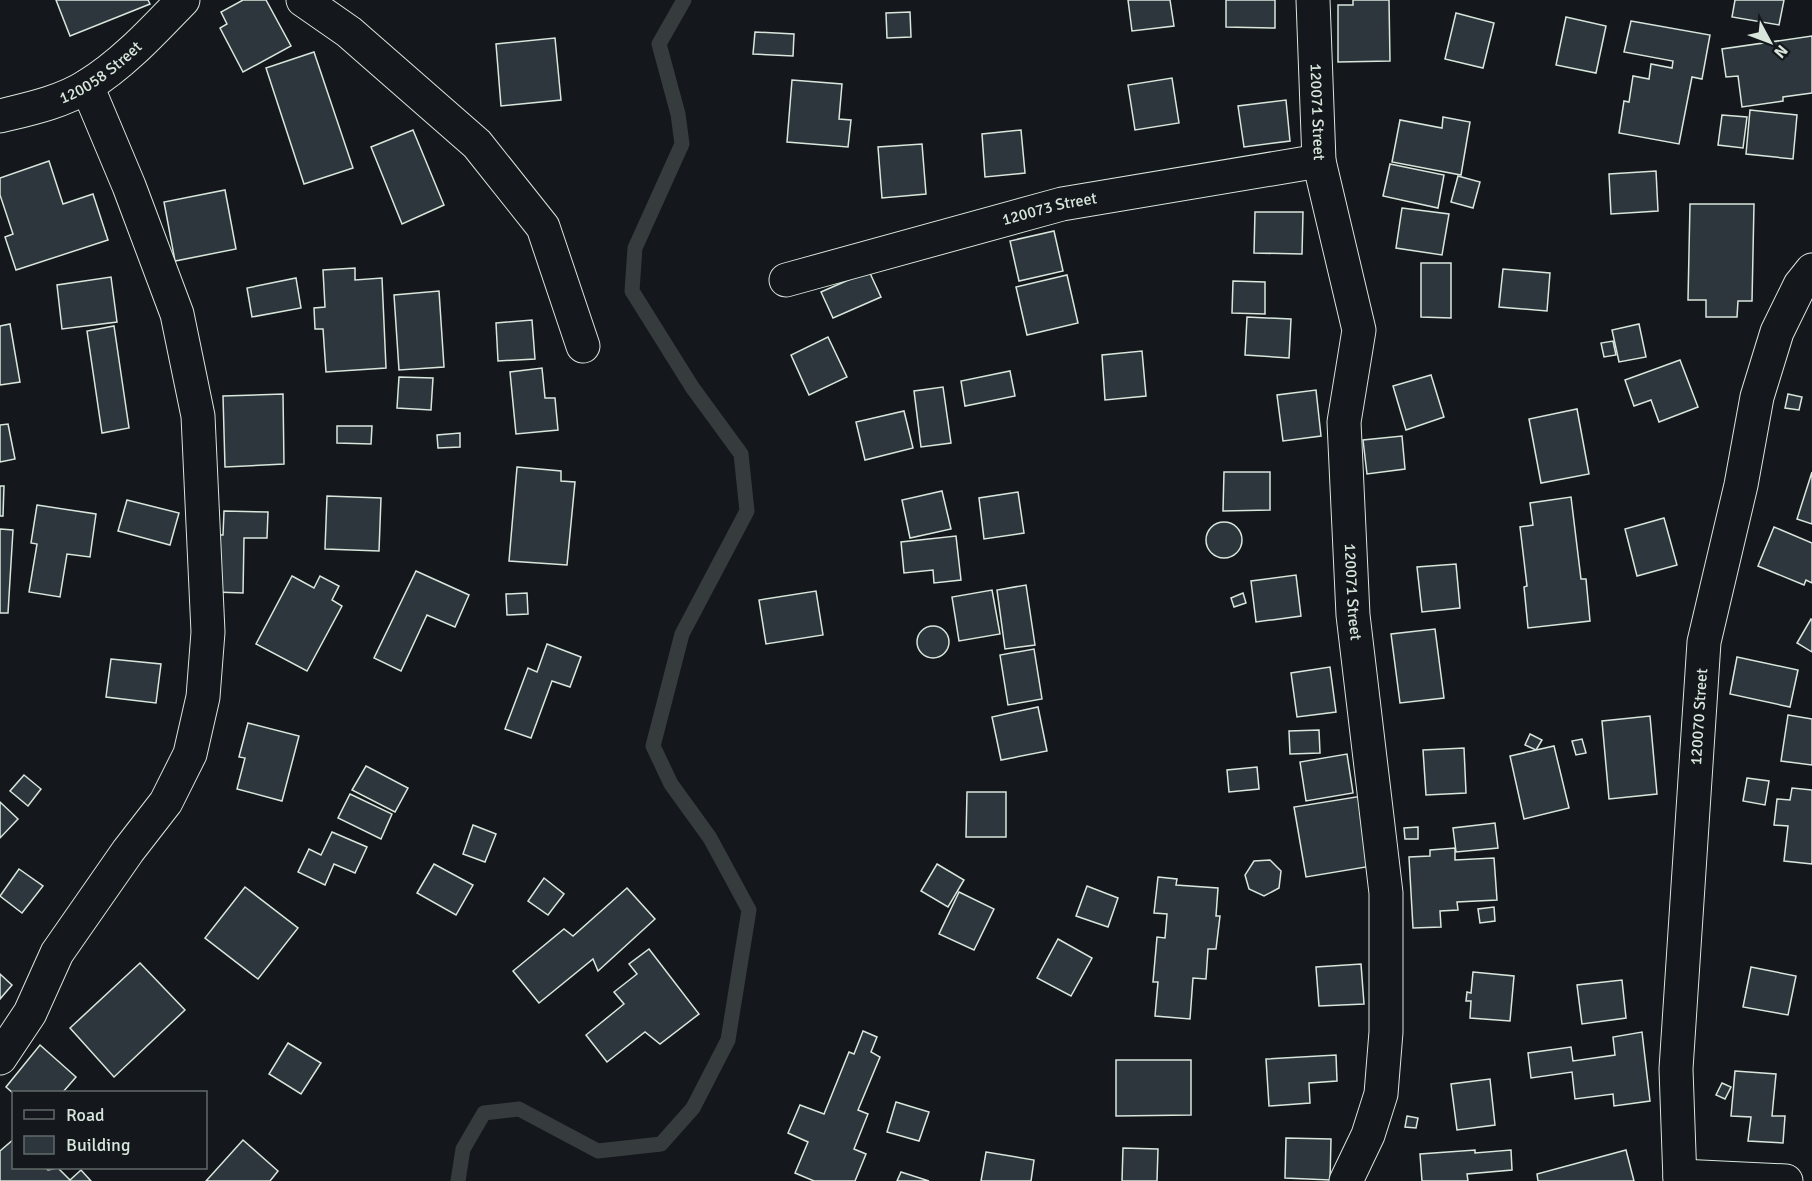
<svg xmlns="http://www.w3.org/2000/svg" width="1812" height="1181" font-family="Signika,sans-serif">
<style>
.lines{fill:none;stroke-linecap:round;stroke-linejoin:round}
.stream{stroke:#363b3e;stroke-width:15}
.building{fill:#2c363c;stroke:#d8e6dc;stroke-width:1.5}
.minor-casing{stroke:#d8e6dc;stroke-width:35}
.minor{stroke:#14181c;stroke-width:33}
.labels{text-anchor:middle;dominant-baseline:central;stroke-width:4.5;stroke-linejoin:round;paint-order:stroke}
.street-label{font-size:16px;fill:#d8e6dc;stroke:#14181c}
</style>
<rect width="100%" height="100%" fill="#14181c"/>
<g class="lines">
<polyline class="stream" points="458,1181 463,1149 484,1113 519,1109 598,1151 661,1144 693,1108 728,1040 749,910 710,838 671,784 653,746 682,634 747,511 741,454 692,387 632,291 635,248 682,144 678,114 659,44 684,0"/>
</g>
<g class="building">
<polygon points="56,0 148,0 150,4 70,36"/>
<polygon points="243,0 266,0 291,46 243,72 220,28 227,24 221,12"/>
<polygon points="1128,0 1170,0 1174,26 1132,31"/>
<polygon points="1226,0 1275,0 1275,28 1226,27"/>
<polygon points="1353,0 1389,0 1390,61 1338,62 1338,5 1353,5"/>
<polygon points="1735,0 1784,0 1779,25 1732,17"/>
<polygon points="910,12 911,37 887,38 886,13"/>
<polygon points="1456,13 1494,23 1483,68 1445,59"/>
<polygon points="1566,17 1606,26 1596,73 1556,65"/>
<polygon points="1631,21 1710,35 1702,79 1692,77 1679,144 1619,133 1624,101 1629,102 1633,76 1649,79 1651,64 1672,68 1673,61 1624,52"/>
<polygon points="755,32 794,34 793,56 753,54"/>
<polygon points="1812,36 1812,93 1783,97 1783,101 1742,107 1738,76 1726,77 1722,49"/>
<polygon points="555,38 561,100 501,106 496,44"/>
<polygon points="314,52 353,168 304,184 266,68"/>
<polygon points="1172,78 1179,123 1135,130 1128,85"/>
<polygon points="792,80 842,84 839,119 851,120 848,147 787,142"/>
<polygon points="1286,100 1290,141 1244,147 1238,106"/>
<polygon points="1750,110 1797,115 1793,159 1746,154"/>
<polygon points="1722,115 1747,117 1743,148 1718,145"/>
<polygon points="1443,117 1470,122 1461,175 1392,162 1400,120 1442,128"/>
<polygon points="413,130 444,205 402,224 371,147"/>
<polygon points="1021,130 1025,173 985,177 982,134"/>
<polygon points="922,144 926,194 882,198 878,147"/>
<polygon points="49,161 63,204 93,194 108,240 16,270 5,237 13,234 0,195 0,178"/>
<polygon points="1390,164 1444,175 1438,208 1383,196"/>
<polygon points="1656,171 1658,211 1611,214 1609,174"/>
<polygon points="1458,176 1480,182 1473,208 1451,202"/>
<polygon points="225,190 236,249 175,261 164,202"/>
<polygon points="1690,204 1754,204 1752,301 1738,301 1737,317 1706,317 1706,300 1688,300"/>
<polygon points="1402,208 1449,214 1442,255 1396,248"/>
<polygon points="1255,212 1303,212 1302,254 1254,253"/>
<polygon points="1054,231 1063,271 1019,281 1010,241"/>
<polygon points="1421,263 1451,263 1451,318 1421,317"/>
<polygon points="355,268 355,280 382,278 386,368 326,372 323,329 315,329 314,308 325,307 323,270"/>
<polygon points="1503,269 1550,273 1547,311 1499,307"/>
<polygon points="869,271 881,297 833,318 821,292"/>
<polygon points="1067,275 1078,323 1027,335 1016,287"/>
<polygon points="111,277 117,322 62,329 57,285"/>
<polygon points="296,278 301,308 252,317 247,288"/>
<polygon points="1233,281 1265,282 1265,314 1232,313"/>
<polygon points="439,291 444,367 399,370 394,295"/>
<polygon points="1247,317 1291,319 1289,358 1245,355"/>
<polygon points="532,320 535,359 498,361 496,323"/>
<polygon points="10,324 20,382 0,385 0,326"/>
<polygon points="1639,324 1646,357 1619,362 1612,330"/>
<polygon points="114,326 129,428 102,433 87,331"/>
<polygon points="828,337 847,377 809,395 791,355"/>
<polygon points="1613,341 1616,355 1604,357 1601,343"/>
<polygon points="1142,351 1146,396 1105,400 1102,355"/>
<polygon points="1680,360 1698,407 1659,422 1651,400 1634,406 1625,380"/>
<polygon points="542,368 545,398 555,398 558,430 516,434 510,372"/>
<polygon points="1010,371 1015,396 965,406 961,381"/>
<polygon points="1431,375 1444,417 1406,430 1393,386"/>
<polygon points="399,377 433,378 431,410 397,408"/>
<polygon points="943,387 951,443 921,447 914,391"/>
<polygon points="1316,390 1321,436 1283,441 1277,395"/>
<polygon points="283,394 284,464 225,467 223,396"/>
<polygon points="1788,394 1802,397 1799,410 1785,408"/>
<polygon points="1577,409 1589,474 1541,483 1529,419"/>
<polygon points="904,411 913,448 865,460 856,422"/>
<polygon points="8,424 15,459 0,462 0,425"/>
<polygon points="337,426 372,426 371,444 337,443"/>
<polygon points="460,433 460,447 438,448 437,435"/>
<polygon points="1402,436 1405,469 1367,474 1363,440"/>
<polygon points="517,467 561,471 561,481 575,482 567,565 509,561"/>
<polygon points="1224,472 1270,472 1270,510 1223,511"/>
<polygon points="1812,472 1812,524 1797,519"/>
<polygon points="0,486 4,486 3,516 0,516"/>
<polygon points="942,491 951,529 910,538 902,500"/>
<polygon points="1018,492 1024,533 984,539 979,498"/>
<polygon points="327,496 381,498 379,551 325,549"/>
<polygon points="1571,497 1581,579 1586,579 1590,621 1528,628 1524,587 1527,586 1520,527 1533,525 1530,503"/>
<polygon points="127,500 179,513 170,545 118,531"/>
<polygon points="37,505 96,514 90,557 67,554 60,597 29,592 37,544 31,543"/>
<polygon points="224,511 268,512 267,538 244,538 243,593 215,592 216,535 223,535"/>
<polygon points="1664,518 1677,565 1637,576 1625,529"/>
<circle cx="1224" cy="540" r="18"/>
<polygon points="1774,527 1812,543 1812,583 1806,580 1804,585 1758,566"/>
<polygon points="0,529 13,530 8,613 0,613"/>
<polygon points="956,536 961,580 934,583 933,570 904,573 901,542"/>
<polygon points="1456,564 1460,608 1422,612 1417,567"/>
<polygon points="416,571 469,595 455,627 427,615 401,671 374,658"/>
<polygon points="1296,575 1301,616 1256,622 1251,581"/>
<polygon points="292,576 314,588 320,576 339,586 332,600 342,606 307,671 256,644"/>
<polygon points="1026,585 1035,645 1005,649 997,590"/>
<polygon points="992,590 1000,634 959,641 952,597"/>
<polygon points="816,591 823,635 766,644 759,600"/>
<polygon points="527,593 528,614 507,615 506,594"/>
<polygon points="1243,593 1246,603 1234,607 1231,598"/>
<polygon points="1811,619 1812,620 1812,652 1797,643"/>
<circle cx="933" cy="642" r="16"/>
<polygon points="1435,629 1444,698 1400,703 1391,634"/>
<polygon points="547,644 581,657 570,687 552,681 531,738 505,729 528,668 537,672"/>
<polygon points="1034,649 1042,699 1008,705 1000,655"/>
<polygon points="1737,657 1798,670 1790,707 1730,694"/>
<polygon points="111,659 161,664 156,703 106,697"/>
<polygon points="1330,667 1336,712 1297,717 1291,673"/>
<polygon points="1038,707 1047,751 1001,760 992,717"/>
<polygon points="1788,715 1812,719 1812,765 1781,761"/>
<polygon points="1650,716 1657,794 1609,799 1602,721"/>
<polygon points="248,723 299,736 282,801 237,789 245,758 239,757"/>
<polygon points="1319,730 1320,753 1290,754 1289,731"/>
<polygon points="1530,734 1542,740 1536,750 1525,745"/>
<polygon points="1582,739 1586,753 1576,755 1572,741"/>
<polygon points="1554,746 1569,808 1524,819 1510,756"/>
<polygon points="1464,748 1466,793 1426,795 1423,750"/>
<polygon points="1347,754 1353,793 1306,801 1300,762"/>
<polygon points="366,766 408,788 395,812 352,790"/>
<polygon points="1257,767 1259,789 1229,792 1227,770"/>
<polygon points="24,775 41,789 28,806 10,791"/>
<polygon points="1747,778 1769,781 1765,805 1743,801"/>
<polygon points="1792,788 1812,790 1812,864 1784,861 1788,826 1774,825 1777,799 1790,800"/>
<polygon points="967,792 1006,792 1006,837 966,837"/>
<polygon points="350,794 392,814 381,839 338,818"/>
<polygon points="1362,796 1372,866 1306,877 1294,807"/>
<polygon points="0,802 18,819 0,838"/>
<polygon points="1495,823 1498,848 1456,852 1453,828"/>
<polygon points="473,825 496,834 485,862 463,854"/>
<polygon points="1418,827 1418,839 1405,839 1404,828"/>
<polygon points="332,832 367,847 355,873 334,864 325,885 298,872 309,849 321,855"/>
<polygon points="1455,848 1455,860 1494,858 1497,900 1457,902 1458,910 1440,911 1441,927 1413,928 1409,857 1430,856 1430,850"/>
<polygon points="1270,860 1281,871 1279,888 1264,896 1249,889 1245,875 1254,861"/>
<polygon points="434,864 473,885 456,915 417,893"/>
<polygon points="937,864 964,880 948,907 921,891"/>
<polygon points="19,869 43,886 22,913 0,896"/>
<polygon points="1158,877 1177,879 1176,885 1218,888 1216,916 1220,916 1216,949 1208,949 1206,979 1193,978 1190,1019 1155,1016 1158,982 1153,982 1157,937 1165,938 1167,914 1154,913"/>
<polygon points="544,878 564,894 548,915 528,901"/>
<polygon points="1087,886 1118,898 1108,927 1076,916"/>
<polygon points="245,887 298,928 258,979 205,938"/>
<polygon points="627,888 655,919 598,971 593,959 539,1003 513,971 564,929 573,936"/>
<polygon points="959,892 994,909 974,950 939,934"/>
<polygon points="1494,907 1495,921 1480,923 1478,909"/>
<polygon points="1058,939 1092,958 1071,996 1037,978"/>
<polygon points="649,949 699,1014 660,1044 645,1032 607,1062 586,1035 624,1004 614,992 637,974 629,964"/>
<polygon points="140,963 185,1010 114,1077 70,1028"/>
<polygon points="1361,964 1364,1004 1319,1006 1316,967"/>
<polygon points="1751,967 1796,976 1788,1015 1743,1007"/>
<polygon points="1473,972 1514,976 1510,1021 1470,1018 1471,1001 1466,1001 1467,992 1471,993"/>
<polygon points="0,974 12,985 0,999"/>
<polygon points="1622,980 1626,1018 1582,1024 1577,985"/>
<polygon points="863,1031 877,1037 871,1052 880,1057 858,1110 868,1114 854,1149 866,1154 855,1181 814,1181 795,1173 808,1142 788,1133 800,1105 824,1114 849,1052 854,1054"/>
<polygon points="1642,1032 1650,1101 1614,1106 1613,1094 1575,1099 1572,1072 1531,1078 1528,1053 1571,1047 1573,1061 1615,1055 1613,1037"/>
<polygon points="288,1043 321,1063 301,1094 269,1074"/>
<polygon points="40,1045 76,1077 63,1092 14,1094 6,1087"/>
<polygon points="1336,1055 1337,1081 1309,1083 1310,1103 1269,1106 1266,1059"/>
<polygon points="1116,1060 1191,1060 1191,1115 1116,1116"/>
<polygon points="1735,1071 1776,1074 1772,1116 1785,1116 1783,1143 1748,1141 1751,1117 1731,1116"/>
<polygon points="1490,1079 1495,1125 1457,1130 1451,1084"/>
<polygon points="1722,1083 1731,1087 1725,1099 1716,1095"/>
<polygon points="896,1102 929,1112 919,1141 887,1132"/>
<polygon points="1407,1116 1418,1118 1416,1128 1405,1127"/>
<polygon points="1286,1138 1331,1139 1330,1180 1285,1178"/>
<polygon points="14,1139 14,1168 45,1168 48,1170 58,1168 70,1180 81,1170 91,1181 0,1181 0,1151"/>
<polygon points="243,1140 278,1171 270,1181 206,1181"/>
<polygon points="1123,1148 1158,1149 1157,1181 1122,1181"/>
<polygon points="1475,1150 1475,1153 1511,1150 1512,1170 1467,1174 1468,1181 1422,1181 1420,1154"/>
<polygon points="1626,1150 1634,1181 1538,1181 1537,1174"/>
<polygon points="986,1152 1034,1160 1031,1181 981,1181"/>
<polygon points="901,1172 929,1181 897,1181"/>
</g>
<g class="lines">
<defs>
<g id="minor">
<polyline points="303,0 349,32 477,144 543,227 583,346"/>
<path id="s1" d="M1313,0l6,161 40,169 -15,92 9,193 33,278v139l-5,62 -13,41 -22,46"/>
<path id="s2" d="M0,116c29,-7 62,-14 87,-30 36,-22 67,-56 96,-86"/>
<path id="s3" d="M786,280l276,-76 257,-43"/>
<polyline points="0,1058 30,1013 57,953 128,851 166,802 190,754 203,697 208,632 198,416 177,314 129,186 87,86"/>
<polyline points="1680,1176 1786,1181"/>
<path id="s4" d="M1680,1181l-4,-112 28,-427 37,-157 16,-88 20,-65 23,-47 12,-15"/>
</g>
</defs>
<use href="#minor" class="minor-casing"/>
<use href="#minor" class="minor"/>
</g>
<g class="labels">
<g class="street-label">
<text stroke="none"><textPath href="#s2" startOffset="111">120058 Street</textPath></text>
<text stroke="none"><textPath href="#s1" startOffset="112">120071 Street</textPath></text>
<text stroke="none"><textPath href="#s3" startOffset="273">120073 Street</textPath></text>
<text stroke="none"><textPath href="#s1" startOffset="598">120071 Street</textPath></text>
<text stroke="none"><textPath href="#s4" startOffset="465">120070 Street</textPath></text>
</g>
</g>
<rect x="12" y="1091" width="195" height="78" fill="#14181c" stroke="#626a69" stroke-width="1.5"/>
<rect x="24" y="1110" width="30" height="9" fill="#14181c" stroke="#626a69" stroke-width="1.5"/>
<text x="66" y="1121" font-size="18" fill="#d8e6dc">Road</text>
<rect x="24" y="1136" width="30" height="18" fill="#2c363c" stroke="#626a69" stroke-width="1.5"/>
<text x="66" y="1151" font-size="18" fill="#d8e6dc">Building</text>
<g transform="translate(1770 42) rotate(131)" stroke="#14181c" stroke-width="4.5" paint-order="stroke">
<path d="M0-4.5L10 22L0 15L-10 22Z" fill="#d8e6dc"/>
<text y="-9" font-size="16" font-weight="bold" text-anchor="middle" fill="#d8e6dc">N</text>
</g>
</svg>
